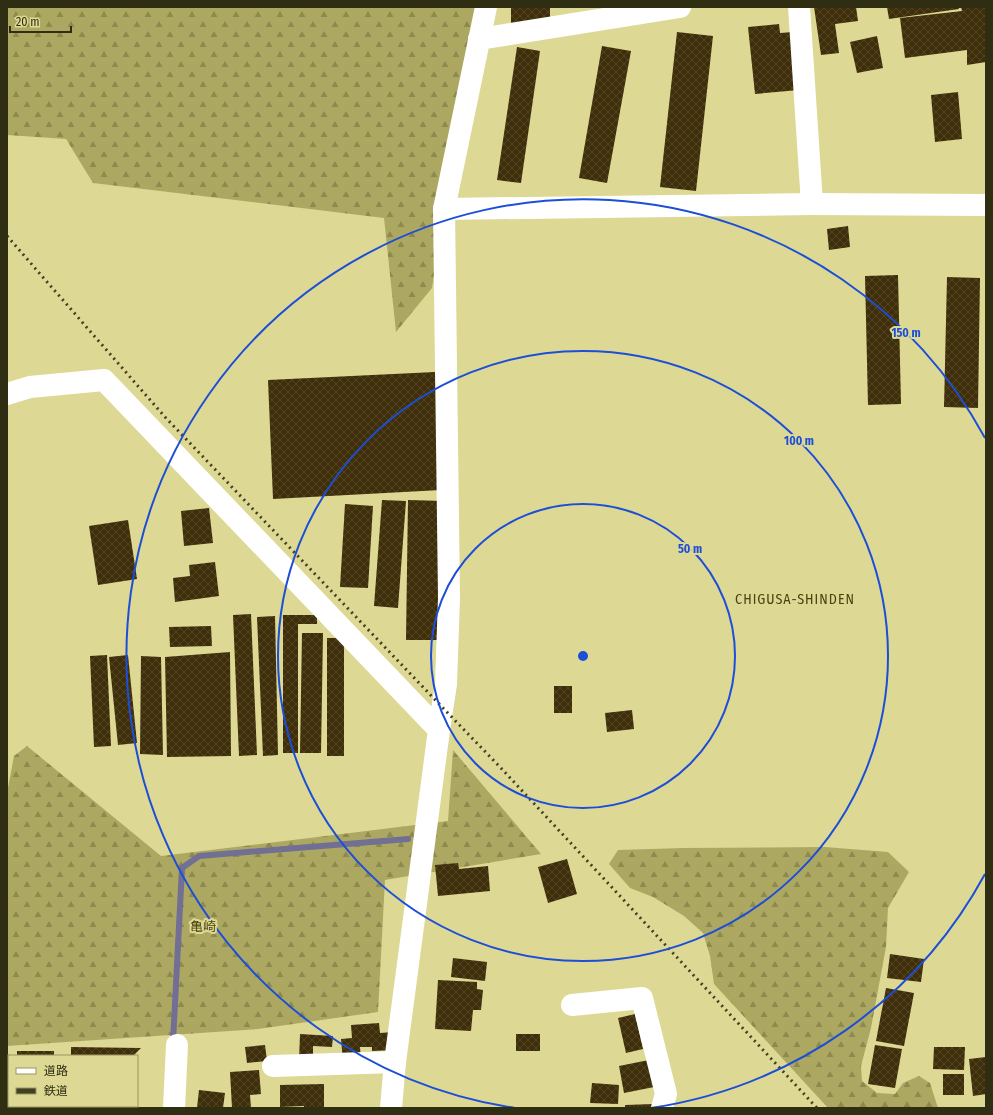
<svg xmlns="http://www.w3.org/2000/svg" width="993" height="1115" font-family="'Fira Sans Condensed','Noto Sans JP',sans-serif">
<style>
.forest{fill:url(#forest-firs)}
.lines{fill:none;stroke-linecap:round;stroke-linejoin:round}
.stream{stroke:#716f93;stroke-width:6}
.building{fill:url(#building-cross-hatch)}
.minor{stroke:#fff;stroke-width:22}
.rail{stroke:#424020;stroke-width:3;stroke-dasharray:2 4;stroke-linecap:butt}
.ring{fill:none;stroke:#1d4ed8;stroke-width:2}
.labels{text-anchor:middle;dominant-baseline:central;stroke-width:4;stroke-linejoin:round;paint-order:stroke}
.neighbourhood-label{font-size:13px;fill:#494510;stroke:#ddd994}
.quarter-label{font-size:14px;letter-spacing:1px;fill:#494510;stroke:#ddd994}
.centre{fill:#1d4ed8;stroke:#ddd994;stroke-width:2}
.ring-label{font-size:12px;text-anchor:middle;font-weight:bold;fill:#1d4ed8;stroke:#ddd994;stroke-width:4;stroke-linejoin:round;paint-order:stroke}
</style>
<defs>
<pattern id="forest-firs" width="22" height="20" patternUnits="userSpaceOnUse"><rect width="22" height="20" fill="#ada861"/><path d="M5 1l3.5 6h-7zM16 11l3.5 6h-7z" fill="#8d894f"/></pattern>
<pattern id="building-cross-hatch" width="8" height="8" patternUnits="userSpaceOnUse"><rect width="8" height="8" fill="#3e2e0a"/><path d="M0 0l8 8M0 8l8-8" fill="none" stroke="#524424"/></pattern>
</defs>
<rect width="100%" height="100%" fill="#ddd994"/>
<g class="forest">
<polygon points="7,7 476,7 432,288 396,332 384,218 93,183 66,139 7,135"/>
<polygon points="27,746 161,856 448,821 453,750 541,854 385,880 378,1012 258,1029 7,1046 7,793 14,756"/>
<polygon points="825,847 888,852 909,872 888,908 886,947 871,1028 861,1066 862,1081 877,1093 895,1094 903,1083 919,1076 930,1083 938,1108 828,1108 714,984 710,956 703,933 684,916 653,897 630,888 609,864 618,850 683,848"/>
</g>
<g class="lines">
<polyline class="stream" points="173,1042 182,868 199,856 408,839"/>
</g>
<g class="building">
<polygon points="511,7 550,7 550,23 511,24"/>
<polygon points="814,7 856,7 858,21 835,24 839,53 821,55"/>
<polygon points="887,7 958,7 959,9 889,19"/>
<polygon points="961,7 986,7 986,62 967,65 967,50 905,58 900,18 962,11"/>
<polygon points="779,24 780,33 793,32 799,90 755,94 748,27"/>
<polygon points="677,32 713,36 696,191 660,187"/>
<polygon points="877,36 883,68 857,73 850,42"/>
<polygon points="602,46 631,51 607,183 579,178"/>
<polygon points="517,47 540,51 521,183 497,180"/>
<polygon points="958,92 962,139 935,142 931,95"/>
<polygon points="848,226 850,247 829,250 827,229"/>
<polygon points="898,275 901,404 868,405 865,276"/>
<polygon points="947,277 980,278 978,408 944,407"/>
<polygon points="435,372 441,490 273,499 268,380"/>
<polygon points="382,500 406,501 398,608 374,606"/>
<polygon points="408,500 444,501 442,640 406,640"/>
<polygon points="345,504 373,506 368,588 340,587"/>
<polygon points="209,508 213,543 184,546 181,511"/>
<polygon points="128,520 137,579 98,585 89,526"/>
<polygon points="215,562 219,596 175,602 173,578 190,576 189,565"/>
<polygon points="251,614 257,755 239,756 233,615"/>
<polygon points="283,615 317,615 317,624 298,624 298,753 283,753"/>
<polygon points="275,616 278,755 263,756 257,617"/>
<polygon points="211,626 212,646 170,647 169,627"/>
<polygon points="302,633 323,633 321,753 300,753"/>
<rect x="327" y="638" width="17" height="118"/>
<polygon points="230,652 231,756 167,757 165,657"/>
<polygon points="107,655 111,746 94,747 90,656"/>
<polygon points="128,655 137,743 118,745 109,657"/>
<polygon points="141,656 161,657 163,755 140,754"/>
<rect x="554" y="686" width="18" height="27"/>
<polygon points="632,710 634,729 607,732 605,713"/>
<polygon points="567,859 577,894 548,903 538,867"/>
<polygon points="458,863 459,869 488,866 490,891 438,896 435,865"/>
<polygon points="890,954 924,959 921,982 887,978"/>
<polygon points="453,958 487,962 485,981 451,977"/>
<polygon points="438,980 477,982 477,989 483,990 481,1010 473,1010 471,1031 435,1029"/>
<polygon points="886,988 914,993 904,1046 876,1041"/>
<polygon points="635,1014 643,1049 626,1053 618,1018"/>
<polygon points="379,1023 380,1033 393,1032 394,1050 372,1051 372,1047 360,1047 361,1060 343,1061 341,1039 352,1038 351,1025"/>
<polygon points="300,1034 333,1036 332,1047 313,1046 313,1061 299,1060"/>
<rect x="516" y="1034" width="24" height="17"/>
<polygon points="265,1045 267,1061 247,1063 245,1047"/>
<polygon points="875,1045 902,1049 895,1088 868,1084"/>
<polygon points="71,1047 141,1048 133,1056 71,1056"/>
<polygon points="934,1047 965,1047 964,1070 933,1069"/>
<rect x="17" y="1051" width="37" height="5"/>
<polygon points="986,1057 986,1094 973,1096 969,1059"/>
<polygon points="654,1059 659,1086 624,1093 619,1066"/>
<polygon points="259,1070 261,1094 250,1095 251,1108 232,1108 230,1072"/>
<rect x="943" y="1074" width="21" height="21"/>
<polygon points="592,1083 619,1085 618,1104 590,1103"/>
<polygon points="324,1084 324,1108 304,1108 304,1106 280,1107 280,1085"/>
<polygon points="199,1090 225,1093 223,1108 197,1108"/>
<polygon points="653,1104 653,1108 625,1108 625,1105"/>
<polygon points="33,1106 63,1106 63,1108 27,1108 26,1107"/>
</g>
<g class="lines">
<g class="minor">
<polyline points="799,7 812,204"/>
<polyline points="479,39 680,7"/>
<polyline points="444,209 812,204 986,205"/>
<polyline points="7,394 30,387 104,380 439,730"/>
<polyline points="572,1005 642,998 666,1094 662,1108"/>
<polyline points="273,1066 395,1062"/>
<polyline points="174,1108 177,1045"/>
<polyline points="391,1108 395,1062 439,730 446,684 449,598 444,209 486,7"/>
</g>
<polyline class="rail" points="7,236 165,417 443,708 500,767 817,1108"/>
</g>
<g class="ring">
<circle cx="583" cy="656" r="152"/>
<circle cx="583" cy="656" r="305"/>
<path d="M985 874A457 457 0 0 1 651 1108M515 1108A457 457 0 1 1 985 438"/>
</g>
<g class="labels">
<g class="neighbourhood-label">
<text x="203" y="926">亀崎</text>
</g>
<g class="quarter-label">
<text x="795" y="599">CHIGUSA-SHINDEN</text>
</g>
</g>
<circle cx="583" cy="656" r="6" class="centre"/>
<g class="ring-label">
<text x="906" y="337">150 m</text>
<text x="799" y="445">100 m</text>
<text x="690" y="553">50 m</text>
</g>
<rect width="993" height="1115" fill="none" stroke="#302e12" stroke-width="16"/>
<rect x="8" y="1055" width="130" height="52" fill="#ddd994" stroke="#989560"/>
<rect x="16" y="1068" width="20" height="6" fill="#ffffff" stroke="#989560"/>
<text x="44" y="1075" font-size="12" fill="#302e12">道路</text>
<rect x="16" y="1088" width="20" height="6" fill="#424020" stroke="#989560"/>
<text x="44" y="1095" font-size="12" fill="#302e12">鉄道</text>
<path d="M10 26v6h61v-6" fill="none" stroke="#302e12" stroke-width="2"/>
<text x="16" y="26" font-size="12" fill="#302e12" stroke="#ddd994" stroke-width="3" paint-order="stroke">20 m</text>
</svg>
